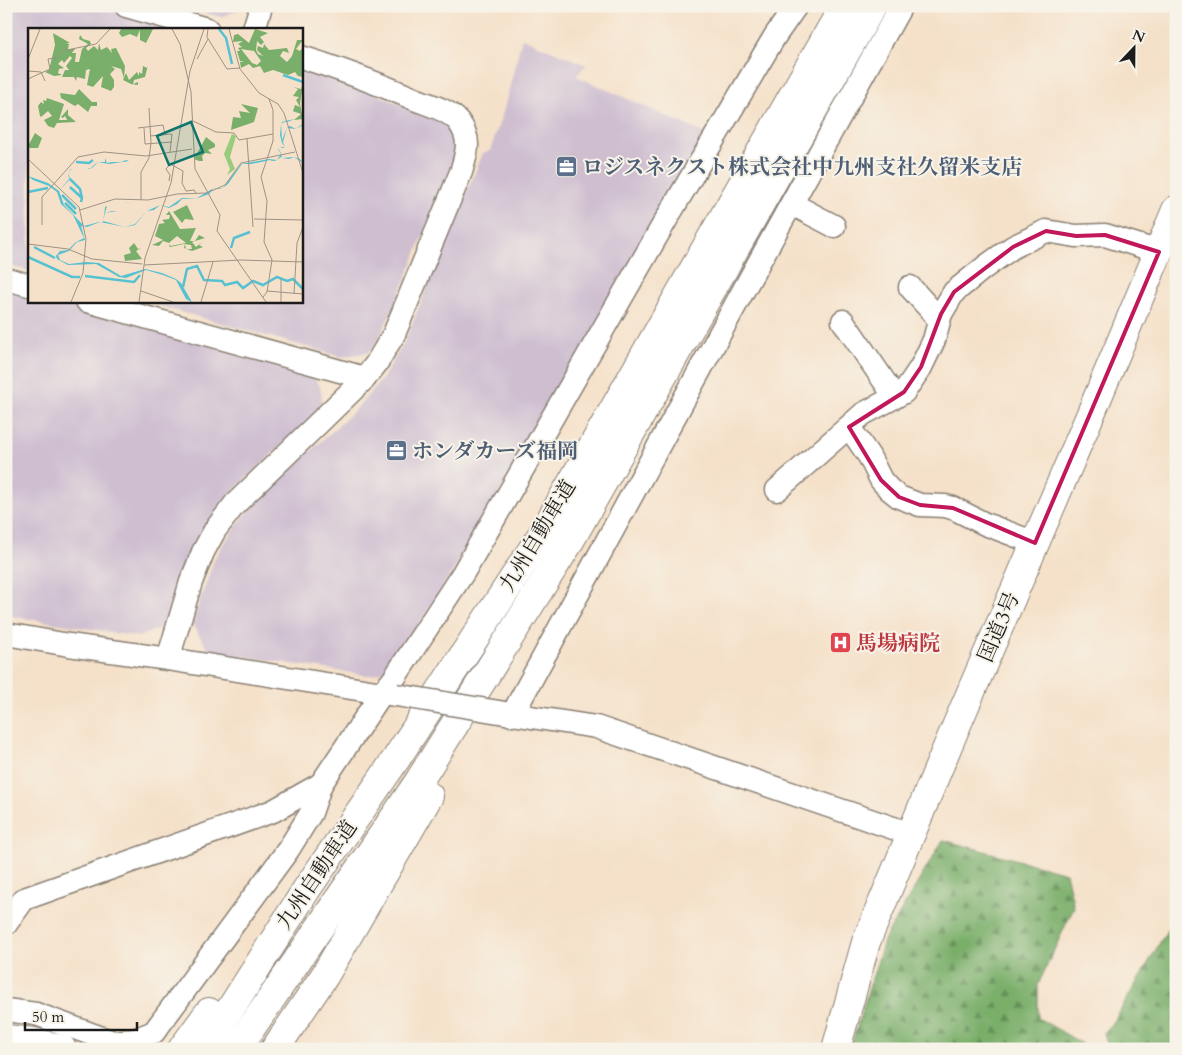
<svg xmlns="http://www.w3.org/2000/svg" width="1182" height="1055" font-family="Cardo,'Noto Serif JP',serif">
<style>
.industrial{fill:#cebed0}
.forest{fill:url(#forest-firs);stroke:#4b6644}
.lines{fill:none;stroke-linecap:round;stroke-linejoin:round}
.minor-casing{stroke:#887e72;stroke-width:25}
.highway-casing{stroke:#887e72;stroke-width:30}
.minor{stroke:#fff;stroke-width:22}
.highway{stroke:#fff;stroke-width:28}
.minor-bridge-casing{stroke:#887e72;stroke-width:25;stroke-linecap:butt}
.minor-bridge{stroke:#fff;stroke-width:22}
.marked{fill:none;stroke:#c2185b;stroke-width:4;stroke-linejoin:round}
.labels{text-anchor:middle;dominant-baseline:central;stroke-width:4;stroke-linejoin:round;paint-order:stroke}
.service-label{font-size:21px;font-weight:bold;fill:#4e5e75;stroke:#f7f3e8;text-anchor:start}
.street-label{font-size:21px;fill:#1c1c1c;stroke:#f7f3e8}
.health-label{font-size:21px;font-weight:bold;fill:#be3a42;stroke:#f7f3e8;text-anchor:start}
.inset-river{fill:none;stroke:#56c1d1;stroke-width:2.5}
.inset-road{fill:none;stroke:#9e9284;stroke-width:1}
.view{fill:#0f766e;fill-opacity:0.15;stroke:#0f766e;stroke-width:2.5}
.inset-edge{fill:none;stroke:#1c1c1c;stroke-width:2.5}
</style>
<defs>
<pattern id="forest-firs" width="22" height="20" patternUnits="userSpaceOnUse" patternTransform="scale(1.25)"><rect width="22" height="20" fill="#7aaf6b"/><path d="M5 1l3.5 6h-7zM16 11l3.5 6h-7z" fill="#638e57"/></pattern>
</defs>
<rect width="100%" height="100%" fill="#f7f3e8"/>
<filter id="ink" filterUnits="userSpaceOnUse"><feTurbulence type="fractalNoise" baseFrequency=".02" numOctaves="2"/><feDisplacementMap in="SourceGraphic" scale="10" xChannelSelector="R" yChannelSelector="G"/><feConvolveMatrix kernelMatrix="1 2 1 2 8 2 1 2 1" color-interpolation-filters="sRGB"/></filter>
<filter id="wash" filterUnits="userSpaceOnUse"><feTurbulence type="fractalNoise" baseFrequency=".0096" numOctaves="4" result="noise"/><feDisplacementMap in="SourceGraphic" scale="20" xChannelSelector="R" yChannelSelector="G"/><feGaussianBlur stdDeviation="1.12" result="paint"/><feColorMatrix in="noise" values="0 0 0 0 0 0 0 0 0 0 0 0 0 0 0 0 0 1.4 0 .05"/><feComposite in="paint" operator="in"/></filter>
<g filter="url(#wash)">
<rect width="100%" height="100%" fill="#f5e1c9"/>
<g class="industrial">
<polygon points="6,6 94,6 176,29 29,29 29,271 6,265"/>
<polygon points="182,6 247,6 221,17"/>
<polygon points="522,38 586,65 576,76 704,133 677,187 460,560 390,669 373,675 364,675 209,651 192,624 214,560 224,543 252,505 351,414 383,378 405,341 483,153 490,151 504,109"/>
<polygon points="301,67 367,90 437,120 447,126 455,137 456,145 456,155 397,300 378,340 369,352 342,357 141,301 301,301"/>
<polygon points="6,289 29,295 29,301 52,301 293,367 306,371 313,377 320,386 322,396 320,405 315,414 242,482 220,505 185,566 166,625 139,637 6,615"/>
</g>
<g class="forest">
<polygon points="943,840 1066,873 1074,907 1038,985 1038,1018 1091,1049 850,1049 885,938"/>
<polygon points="1176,915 1176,1049 1107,1049 1108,1047 1104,1033 1115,1020"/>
</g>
</g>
<g filter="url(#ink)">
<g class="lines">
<defs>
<g id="minor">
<polyline points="126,6 207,29"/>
<polyline points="254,29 261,6"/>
<polyline points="792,204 834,226"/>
<polyline points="6,279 29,285"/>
<polyline points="910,287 939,319"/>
<polyline points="87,301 365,378"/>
<polyline points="843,321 895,397"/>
<polyline points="849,427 869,456 881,480 889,489 899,497 920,505 945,506 953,508 985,524 1035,543"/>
<polyline points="777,490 863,414 904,392 921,367 934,340 941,314 954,292 985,267 1013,247 1046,231 1076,236 1105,235 1159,252"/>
<polyline points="6,634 69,645 168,659 395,695"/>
<path d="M168,659l23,-77 12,-30 12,-22 20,-26 130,-126 11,-14 18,-30 67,-162c6,-20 11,-33 -3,-51 -9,-11 -28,-16 -41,-21 -38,-16 -77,-31 -116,-43"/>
<polyline points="505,713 596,727 911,834"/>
<polyline points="512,715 748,282 901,6"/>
<polyline points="6,924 24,899 273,811 321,784"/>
<polyline points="6,1010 36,1014 113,1042 134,1040 154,1032 288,850 311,813 321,784 382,693 393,680 463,573 670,213 775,36 796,6"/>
</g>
<g id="highway">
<polyline points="6,1039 34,1042 62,1049"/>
<polyline points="182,1049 209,1012"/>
<polyline points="205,1049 308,887 396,759 543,533 844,6"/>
<polyline points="237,1049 419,781 567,546 872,6"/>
<polyline points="275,1049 325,975 429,796"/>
<polyline points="836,1049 866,942 949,743 1092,411 1176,210"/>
</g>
</defs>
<use href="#minor" class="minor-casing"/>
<use href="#highway" class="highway-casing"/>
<use href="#minor" class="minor"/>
<use href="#highway" class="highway"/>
<defs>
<polyline id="minor-bridge" points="396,695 505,713"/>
</defs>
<use href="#minor-bridge" class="minor-bridge-casing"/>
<use href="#minor-bridge" class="minor-bridge"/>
</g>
</g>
<path class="marked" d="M1046,231l30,5 29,-1 54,17 -124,291 -82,-35 -33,-3 -21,-8 -18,-17 -32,-53 55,-35 17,-25 20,-53 13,-22 59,-45z"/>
<defs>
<symbol id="office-square" viewBox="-11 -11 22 22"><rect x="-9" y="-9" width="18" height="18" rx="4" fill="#5c6f8a" stroke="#f7f3e8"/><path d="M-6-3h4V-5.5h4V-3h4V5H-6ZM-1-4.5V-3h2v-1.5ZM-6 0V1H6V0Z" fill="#fff"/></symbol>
<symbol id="hospital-square" viewBox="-11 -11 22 22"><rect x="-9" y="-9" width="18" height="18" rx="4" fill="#e0444e" stroke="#f7f3e8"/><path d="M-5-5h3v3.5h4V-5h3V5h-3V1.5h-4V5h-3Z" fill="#fff"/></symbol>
</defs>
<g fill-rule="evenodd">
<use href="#office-square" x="554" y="154" width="25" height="25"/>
<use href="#office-square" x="384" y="438" width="25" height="25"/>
<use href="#hospital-square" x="828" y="630" width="25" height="25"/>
</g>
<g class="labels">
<g class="service-label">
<text x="582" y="167">ロジスネクスト株式会社中九州支社久留米支店</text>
<text x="412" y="451">ホンダカーズ福岡</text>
</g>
<g class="street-label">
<text transform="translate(538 536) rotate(-59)">九州自動車道</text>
<text transform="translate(999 627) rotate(-67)">国道3号</text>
<text transform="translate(317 875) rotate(-56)">九州自動車道</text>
</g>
<g class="health-label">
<text x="856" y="643">馬場病院</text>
</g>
</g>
<g transform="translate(28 28)">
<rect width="275" height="275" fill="#f5e1c9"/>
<path d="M93,1h32l-7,14 -6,-3v-10l-3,7 -7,-3 -8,3 -3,-4zM227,1l13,4 -8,4 4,5 -3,3 -4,-4 -1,9 2,4 5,2 -6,-6 1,-4 5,2 1,-4 5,6 18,-2 2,5 -6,-2 -3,5 7,6 5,-6 5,-16h6l-7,9 4,2 3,-4v30l-5,-1 -3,-4 -7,3 -15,-5 -9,3 -4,-7 -7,2 -4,-4 -8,4 -1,-6h5l-5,-1 -3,-10h3l-2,-3 4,-1 -4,-3 5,-3 -10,1 1,-7 4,-1 11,9zM213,21l13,2 7,10 -4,4 -5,-2zM25,5l17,10h-4l3,1 -1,5h7l-3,4h4l-1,9h4l3,-13 6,-5 -9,-5 1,-4 3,4 7,2 1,3 -5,4 2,3 6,-5 4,4 1,-7 2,7 6,-3 5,6 -1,-4 5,-1 9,18 -1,12 -3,-9 -10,-3 4,3 -5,5 4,6v7l-3,4 -10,-4 2,-11 -10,11 -6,-2 3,-16 -4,1 -1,9 -8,-2 -1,4 -2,-4h-12l3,-7h4l-3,-4 6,-8 -2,-2 -6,7 -2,-3 -4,4 6,4 -5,1 -1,4 4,2 -8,1 -9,-4 4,-2 6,-25zM120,37l-3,12 -11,3 -1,4 5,-2v3l-7,-1 -8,-4 3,-7 3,7 8,-8 2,4v-4l3,2 1,-8 4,2zM275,56l-3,20 3,15 -9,1 7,-6 -8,-3 2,-6 5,2 -4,-7 3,-3 -6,-1 5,-7 -5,-2 8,2zM51,61l13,13h5v4h-6l-3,6 -10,-8 -3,2 -14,-8 -1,-5 15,2zM19,70l17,6 -5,16h8l-2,-4 -2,2 -2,-1 7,-8v6l8,7 -19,1 -3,5 -6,-2 -4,-6 8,-4 -4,-5 -7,6 -1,-1 -2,-10 3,-4 3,2 -1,-4 3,1zM213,76l17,4 -4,14 -23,8 2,-13 8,1 -2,-7 11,2zM7,105l7,5 -4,10h-8l-2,-2zM178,109l9,7v3l-7,3 4,4 -7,-1 -3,3 1,5h-4l-5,-2zM159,177l7,15 -9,-1 -3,4 -9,-11zM141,183l11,18 16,-1 -6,13h5l4,-6 6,3 -13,4 4,5 6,-5 -3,3 4,2 -11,4 -8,-3 1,-4 1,5h6l-1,-4 -7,-1 -14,3 -1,-1v-2l1,2 16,-3 -9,-7 -8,7 -6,-2 -4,5 -7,-1 11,-5 -8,-4 4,-12 6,-1 -3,-3 7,-1 1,-4h-4zM106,215l4,6 3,-1 -5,3 6,8 -17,2 -1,-6 7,-2 -2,-5z" fill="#7aaf6b" fill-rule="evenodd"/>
<path d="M204,106l4,2 -6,21 5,12 -8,6 3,-6 -6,-15z" fill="#98cb7b"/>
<path d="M265,76l-1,4 1,3h2l2,2 -1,4 -1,2 -8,3h-2l-4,2 1,16 5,-12 3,-2 6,3 5,-4h2l-7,4 -9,-1 -4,14 1,3 1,2 -2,1 -3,-1 -2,1 3,5 1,5 12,-1 6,2 3,4 -9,-6 -5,2 -7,-1 -1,-1 -4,3 -3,1h-1l-4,-1 -3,1 -15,3h-9l-14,20 -4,3 -4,2h-7l-4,5 -11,4 -16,1 -5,5 -8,4 -9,-3 -6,5 -7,1 -12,14 -10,2 -25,-5 -13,5 -6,-1 4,14 -8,2 -8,9 -11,4 2,5 9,4 17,-2 13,1 22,13 24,-7 17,4 14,6 5,4 11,19 -6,-3 -10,-19 -13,-5 -17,-5 -20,8 -7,-1 -23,-13 -28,1 -11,-6 -1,-3 4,-5 8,-1 8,-8 8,-4 -11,-23 -12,-11 -4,-12 -8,-6 -16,-6 -5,-4 20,7 11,8 10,-12 -1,-7 3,-3h17l1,-1h2l4,-4 3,-2h7v-4l2,5 5,-1h9l5,-2 3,1 -20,3 -11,-2 -6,6 -4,1h-16l-4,3 2,7 -11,12 5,14 20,21 15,-4h4l2,-14v-1l2,-1 -2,7 7,-2h5l8,-8h1l4,-1h1h-1l-5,1 -8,8 -12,2 -2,8 22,6 10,-3 12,-13 13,-6 9,2 13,-9h15l15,-9 11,-1 18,-24 28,-5 8,1 4,-6 -3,-5v-1l2,-1h5l-3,-4 -2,-8 1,-11 4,-7 -3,6 3,-2 10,-2 1,-2 1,-4 -4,-2 -1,-3z" fill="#56c1d1"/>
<path class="inset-river" d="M191,1l7,9 6,26M255,47l20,7M48,134l13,1 4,-3M42,151l10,10 2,9M42,159l12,11 -1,4M0,164l20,-4M34,167l14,14M37,175l11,11M6,219l21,11M203,220l3,-10 16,-6M0,229l44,20h8M57,248l49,6 6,-7M155,259l4,-18 10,-3 7,14 18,1 3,4 12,-3 6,6 10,-7 10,4 14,-8 10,4 6,-2 10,10"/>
<path class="inset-road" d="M144,1l8,15 11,48 4,77 25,46 -3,16 49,71M180,1l-1,8 20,32 13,-1M201,1l11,40 19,24 19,11 6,9 19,60M0,31l12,-30M169,31l11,-20M0,43l13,1 4,9M0,51l22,-10 -2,-10 8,-1 6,-7 34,-7 14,-15M165,93l23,11 18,1 5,7 34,-6M110,100l25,-3 2,9M116,100l1,16 27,-2M122,108l22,-2 -2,18M219,111l6,88M0,131l51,48 7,32 -3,34 -12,29M141,137l-3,4 4,6 -1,6M144,137l11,6 -1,12 4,8 8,-1 2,3M181,164l16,-7 16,-22 54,-11M113,172v-28l8,-14 2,-15 -2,-35M52,182l35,-11 33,1 29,-6 30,-1M226,191l49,1M14,197v-28l36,-40 26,-5 42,4 46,-7M0,216l40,5 24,10 50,5M116,237l97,-5 62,2M113,263l32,11M239,263l36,3M266,266l3,-51 6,-16M235,269l4,-5 5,-32 -8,-18 3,-41 -6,-24 12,-36v-31l-4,-11M111,274l6,-44 26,-75 19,-112 14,-42M173,274l12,-40M253,274v-23"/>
<path class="view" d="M163,94l12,30 -34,13 -12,-29z"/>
<rect width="275" height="275" class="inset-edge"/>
</g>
<rect width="1182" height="1055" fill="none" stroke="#f7f3e8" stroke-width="25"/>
<g transform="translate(1134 48) rotate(22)" stroke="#f7f3e8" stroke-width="4" paint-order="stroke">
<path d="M0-4L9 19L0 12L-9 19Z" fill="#1c1c1c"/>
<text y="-8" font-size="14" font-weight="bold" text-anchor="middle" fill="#1c1c1c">N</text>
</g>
<path d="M25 1022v8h112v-8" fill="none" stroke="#1c1c1c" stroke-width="2.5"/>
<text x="32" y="1022" font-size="15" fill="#1c1c1c" stroke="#f7f3e8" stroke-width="4" paint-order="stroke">50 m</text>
</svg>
